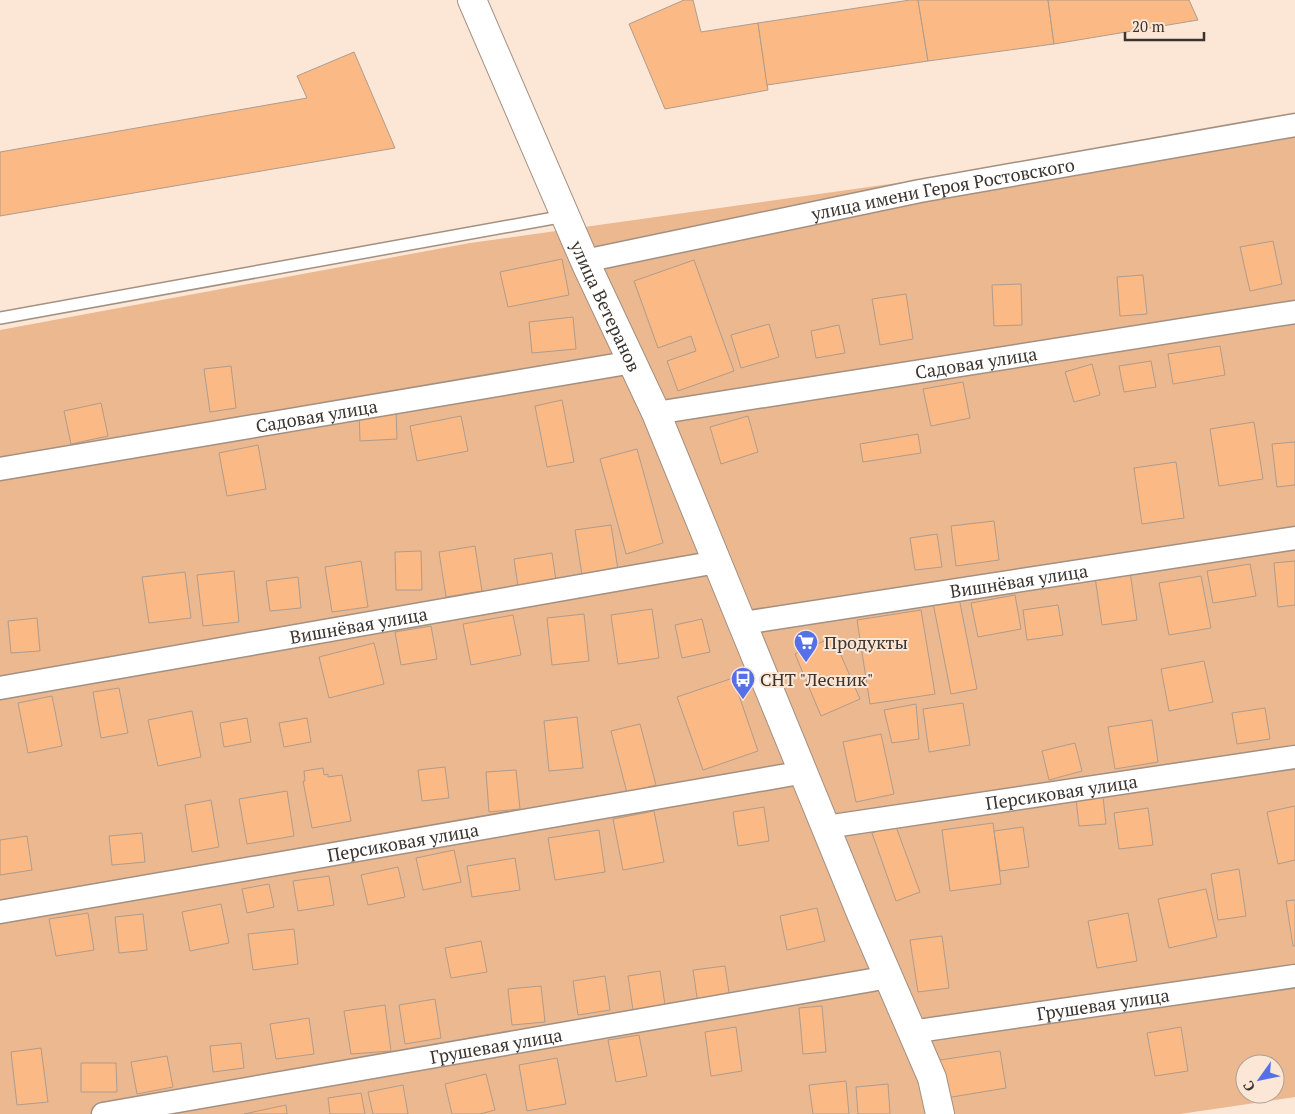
<svg xmlns="http://www.w3.org/2000/svg" width="1295" height="1114" font-family="'PT Serif',serif">
<style>
.green{fill:#ebb890;fill-rule:evenodd}
.building{fill:#fab985;stroke:#af9c8d}
.lines{fill:none;stroke-linecap:round;stroke-linejoin:round}
.service-casing{stroke:#a39081;stroke-width:14}
.minor-casing{stroke:#a39081;stroke-width:25}
.tertiary-casing{stroke:#a39081;stroke-width:30}
.service{stroke:#fff;stroke-width:11}
.minor{stroke:#fff;stroke-width:22}
.tertiary{stroke:#fff;stroke-width:28}
.labels{text-anchor:middle;dominant-baseline:central;stroke-width:4;stroke-linejoin:round;paint-order:stroke}
.street-label{font-size:18px;fill:#3b332d;stroke:#fce7d7}
.poi-label{font-size:18px;fill:#3b332d;stroke:#fce7d7;text-anchor:start}
</style>
<rect width="100%" height="100%" fill="#fce7d7"/>
<path class="green" d="M1295,127v970l-115,17h-1180v-784l470,-87zM1245,1064h30v30h-30z"/>
<g class="building">
<polygon points="684,0 693,0 701,32 758,23 768,90 665,109 629,24"/>
<polygon points="910,0 918,0 928,61 767,85 758,23"/>
<polygon points="918,0 1048,0 1054,44 928,61"/>
<polygon points="1048,0 1189,0 1198,20 1054,44"/>
<polygon points="354,52 395,148 0,216 0,152 307,98 297,76"/>
<polygon points="1273,241 1282,284 1250,291 1240,247"/>
<polygon points="562,259 569,295 508,307 500,272"/>
<polygon points="694,260 734,371 678,391 667,361 696,351 691,336 658,348 634,281"/>
<polygon points="1143,275 1147,314 1120,316 1117,277"/>
<polygon points="1021,284 1022,325 994,326 992,285"/>
<polygon points="906,294 913,339 880,345 872,299"/>
<polygon points="573,317 576,349 532,353 529,322"/>
<polygon points="769,324 779,357 741,368 731,335"/>
<polygon points="839,325 845,353 816,358 811,331"/>
<polygon points="1220,346 1225,375 1173,384 1168,354"/>
<polygon points="1151,361 1156,387 1124,392 1119,366"/>
<polygon points="1092,364 1100,395 1074,402 1065,372"/>
<polygon points="231,366 236,408 210,412 204,369"/>
<polygon points="963,382 970,418 931,426 923,389"/>
<polygon points="562,400 574,462 547,467 535,406"/>
<polygon points="101,403 108,436 71,444 64,411"/>
<polygon points="396,410 397,439 360,441 359,411"/>
<polygon points="461,416 468,451 417,461 410,426"/>
<polygon points="748,416 758,452 721,464 710,427"/>
<polygon points="1254,422 1263,479 1219,486 1210,429"/>
<polygon points="918,434 921,453 863,462 860,444"/>
<polygon points="1295,442 1295,485 1277,487 1272,444"/>
<polygon points="258,445 266,489 227,496 219,453"/>
<polygon points="637,449 663,543 626,554 600,459"/>
<polygon points="1176,462 1184,518 1142,524 1134,468"/>
<polygon points="994,521 999,560 956,566 951,526"/>
<polygon points="611,525 618,570 582,575 575,530"/>
<polygon points="937,534 942,567 915,570 910,538"/>
<polygon points="475,546 482,591 446,597 439,552"/>
<polygon points="421,551 422,590 396,590 395,552"/>
<polygon points="552,553 556,581 518,586 514,559"/>
<polygon points="361,561 368,607 332,612 325,567"/>
<polygon points="1295,561 1295,605 1278,607 1274,563"/>
<polygon points="1250,564 1256,596 1213,603 1207,571"/>
<polygon points="234,571 239,622 203,626 197,575"/>
<polygon points="185,572 191,618 149,623 142,577"/>
<polygon points="1130,572 1137,620 1102,625 1095,577"/>
<polygon points="1201,576 1211,628 1169,635 1159,583"/>
<polygon points="298,577 301,608 270,611 266,581"/>
<polygon points="1015,595 1021,629 978,637 971,603"/>
<polygon points="959,598 977,689 951,694 933,603"/>
<polygon points="1058,605 1063,635 1027,640 1023,610"/>
<polygon points="652,609 659,658 618,664 611,615"/>
<polygon points="921,610 935,694 870,704 857,620"/>
<polygon points="584,614 589,661 552,665 547,618"/>
<polygon points="513,615 521,655 471,665 463,624"/>
<polygon points="37,618 40,651 11,653 8,621"/>
<polygon points="702,619 710,652 682,658 675,625"/>
<polygon points="431,626 437,659 401,665 395,632"/>
<polygon points="833,637 860,699 821,716 795,654"/>
<polygon points="374,643 384,684 329,698 319,657"/>
<polygon points="1204,661 1213,702 1169,711 1161,669"/>
<polygon points="733,678 758,751 703,770 677,697"/>
<polygon points="119,688 128,733 101,738 93,692"/>
<polygon points="52,696 62,746 28,753 18,703"/>
<polygon points="963,703 970,745 929,752 923,709"/>
<polygon points="916,704 919,739 892,743 884,710"/>
<polygon points="1265,708 1270,739 1237,744 1232,713"/>
<polygon points="192,711 201,757 158,766 148,720"/>
<polygon points="577,717 583,768 549,771 544,721"/>
<polygon points="247,718 251,742 224,747 220,723"/>
<polygon points="307,718 311,742 284,747 279,723"/>
<polygon points="1152,720 1158,762 1115,769 1108,727"/>
<polygon points="640,724 656,785 627,793 611,731"/>
<polygon points="881,734 894,794 856,802 843,742"/>
<polygon points="1075,743 1082,771 1049,780 1042,751"/>
<polygon points="445,767 449,798 422,801 418,770"/>
<polygon points="323,768 324,775 328,774 328,777 342,775 351,821 312,828 303,781 305,781 304,771"/>
<polygon points="516,770 520,809 489,812 486,772"/>
<polygon points="287,791 294,836 247,844 239,799"/>
<polygon points="1103,797 1106,824 1079,826 1076,799"/>
<polygon points="211,800 219,847 192,852 185,805"/>
<polygon points="1295,806 1295,860 1278,864 1267,812"/>
<polygon points="764,807 769,841 738,846 733,812"/>
<polygon points="1148,808 1153,845 1119,849 1114,813"/>
<polygon points="654,811 664,862 623,870 613,819"/>
<polygon points="993,823 1001,884 950,891 942,830"/>
<polygon points="895,824 920,892 896,901 872,833"/>
<polygon points="1023,827 1029,867 1000,871 994,831"/>
<polygon points="599,830 605,872 555,880 548,838"/>
<polygon points="142,833 145,862 112,865 109,836"/>
<polygon points="27,836 32,870 0,875 0,840"/>
<polygon points="454,850 461,882 423,890 416,858"/>
<polygon points="515,858 520,890 472,897 467,866"/>
<polygon points="398,867 405,897 368,905 361,875"/>
<polygon points="1239,869 1246,916 1218,920 1211,874"/>
<polygon points="329,876 334,905 298,911 293,881"/>
<polygon points="269,884 274,907 247,913 242,889"/>
<polygon points="1206,889 1217,937 1169,948 1158,899"/>
<polygon points="1295,900 1295,946 1293,946 1286,901"/>
<polygon points="221,904 229,943 190,951 182,912"/>
<polygon points="817,908 825,941 787,950 780,916"/>
<polygon points="88,913 94,950 56,956 49,919"/>
<polygon points="1128,913 1137,961 1097,968 1088,921"/>
<polygon points="143,914 147,950 119,953 115,917"/>
<polygon points="294,929 298,964 253,970 248,934"/>
<polygon points="942,936 949,988 918,992 910,940"/>
<polygon points="481,941 487,972 451,978 445,948"/>
<polygon points="725,966 730,999 698,1004 693,970"/>
<polygon points="660,971 665,1005 633,1010 628,976"/>
<polygon points="605,976 610,1010 578,1015 573,981"/>
<polygon points="541,986 545,1022 512,1025 508,989"/>
<polygon points="435,999 441,1038 405,1044 399,1005"/>
<polygon points="385,1005 391,1051 351,1054 344,1011"/>
<polygon points="822,1006 826,1052 803,1054 799,1008"/>
<polygon points="309,1018 314,1054 276,1059 270,1024"/>
<polygon points="736,1027 742,1071 711,1076 705,1032"/>
<polygon points="1181,1027 1188,1071 1155,1076 1147,1033"/>
<polygon points="639,1035 647,1076 616,1082 608,1040"/>
<polygon points="241,1043 244,1068 213,1072 210,1046"/>
<polygon points="41,1048 48,1102 17,1105 11,1052"/>
<polygon points="1000,1051 1006,1088 946,1098 940,1060"/>
<polygon points="167,1056 173,1087 137,1094 131,1062"/>
<polygon points="557,1058 566,1104 527,1111 519,1065"/>
<polygon points="81,1063 116,1063 117,1092 81,1092"/>
<polygon points="486,1074 495,1110 480,1114 452,1114 445,1084"/>
<polygon points="846,1081 849,1114 813,1114 809,1085"/>
<polygon points="888,1084 890,1114 858,1114 856,1087"/>
<polygon points="403,1085 408,1114 373,1114 368,1092"/>
<polygon points="361,1093 365,1114 330,1114 328,1098"/>
<polygon points="286,1105 287,1114 244,1114"/>
</g>
<g class="lines">
<defs>
<polyline id="service" points="0,318 565,216"/>
<g id="minor">
<path id="s1" d="M594,259l326,-68 375,-66"/>
<path id="s2" d="M656,413l639,-101"/>
<path id="s3" d="M0,469l633,-107"/>
<path id="s4" d="M743,623l552,-85"/>
<path id="s5" d="M0,688l717,-126"/>
<path id="s6" d="M826,827l469,-70"/>
<path id="s7" d="M0,912l805,-140"/>
<path id="s8" d="M911,1032l384,-56"/>
<path id="s9" d="M103,1114l786,-137"/>
</g>
<g id="tertiary">
<path id="s10" d="M472,0l114,264 70,149 206,503 70,162 8,36"/>
</g>
</defs>
<use href="#service" class="service-casing"/>
<use href="#minor" class="minor-casing"/>
<use href="#tertiary" class="tertiary-casing"/>
<use href="#service" class="service"/>
<use href="#minor" class="minor"/>
<use href="#tertiary" class="tertiary"/>
</g>
<defs>
<symbol id="supermarket-pin" viewBox="-11 -11 22 30"><path d="M0 17L-7.5 6A9.5 9.5 0 1 1 7.5 6Z" fill="#5671e7" stroke="#fce7d7"/><path d="M-6-5.5h2.5l.6 2H6L4.5 2H-2.5L-4.4-4H-6ZM-1.5 3.2a1.3 1.3 0 1 0 .1 0ZM3 3.2a1.3 1.3 0 1 0 .1 0Z" fill="#fff"/></symbol>
<symbol id="bus-pin" viewBox="-11 -11 22 30"><path d="M0 17L-7.5 6A9.5 9.5 0 1 1 7.5 6Z" fill="#5671e7" stroke="#fce7d7"/><path d="M-5-6H5V4H4V6H2V4H-2V6H-4V4H-5ZM-3.5-4V0h7V-4ZM-3.5 1.2v1.5H-2V1.2ZM2 1.2v1.5H3.5V1.2Z" fill="#fff"/></symbol>
</defs>
<g fill-rule="evenodd">
<use href="#supermarket-pin" x="792" y="628" width="28" height="38"/>
<use href="#bus-pin" x="729" y="665" width="28" height="38"/>
</g>
<g class="labels">
<g class="street-label">
<text stroke="none"><textPath href="#s1" startOffset="356">улица имени Героя Ростовского</textPath></text>
<text stroke="none"><textPath href="#s10" startOffset="334">улица Ветеранов</textPath></text>
<text stroke="none"><textPath href="#s2" startOffset="324">Садовая улица</textPath></text>
<text stroke="none"><textPath href="#s3" startOffset="321">Садовая улица</textPath></text>
<text stroke="none"><textPath href="#s4" startOffset="279">Вишнёвая улица</textPath></text>
<text stroke="none"><textPath href="#s5" startOffset="364">Вишнёвая улица</textPath></text>
<text stroke="none"><textPath href="#s6" startOffset="238">Персиковая улица</textPath></text>
<text stroke="none"><textPath href="#s7" startOffset="409">Персиковая улица</textPath></text>
<text stroke="none"><textPath href="#s8" startOffset="194">Грушевая улица</textPath></text>
<text stroke="none"><textPath href="#s9" startOffset="399">Грушевая улица</textPath></text>
</g>
<g class="poi-label">
<text x="824" y="642">Продукты</text>
<text x="760" y="679">СНТ "Лесник"</text>
</g>
</g>
<g transform="translate(1260 1079) rotate(237)"><circle r="24" fill="#fce7d7" stroke="#af9f93"/>
<path d="M0-4L9 19L0 12L-9 19Z" fill="#5671e7"/>
<text y="-8" font-size="14" font-weight="bold" text-anchor="middle" fill="#3b332d">С</text>
</g>
<path d="M1125 32v8h79v-8" fill="none" stroke="#3b332d" stroke-width="2.5"/>
<text x="1132" y="32" font-size="15" fill="#3b332d" stroke="#fce7d7" stroke-width="4" paint-order="stroke">20 m</text>
</svg>
